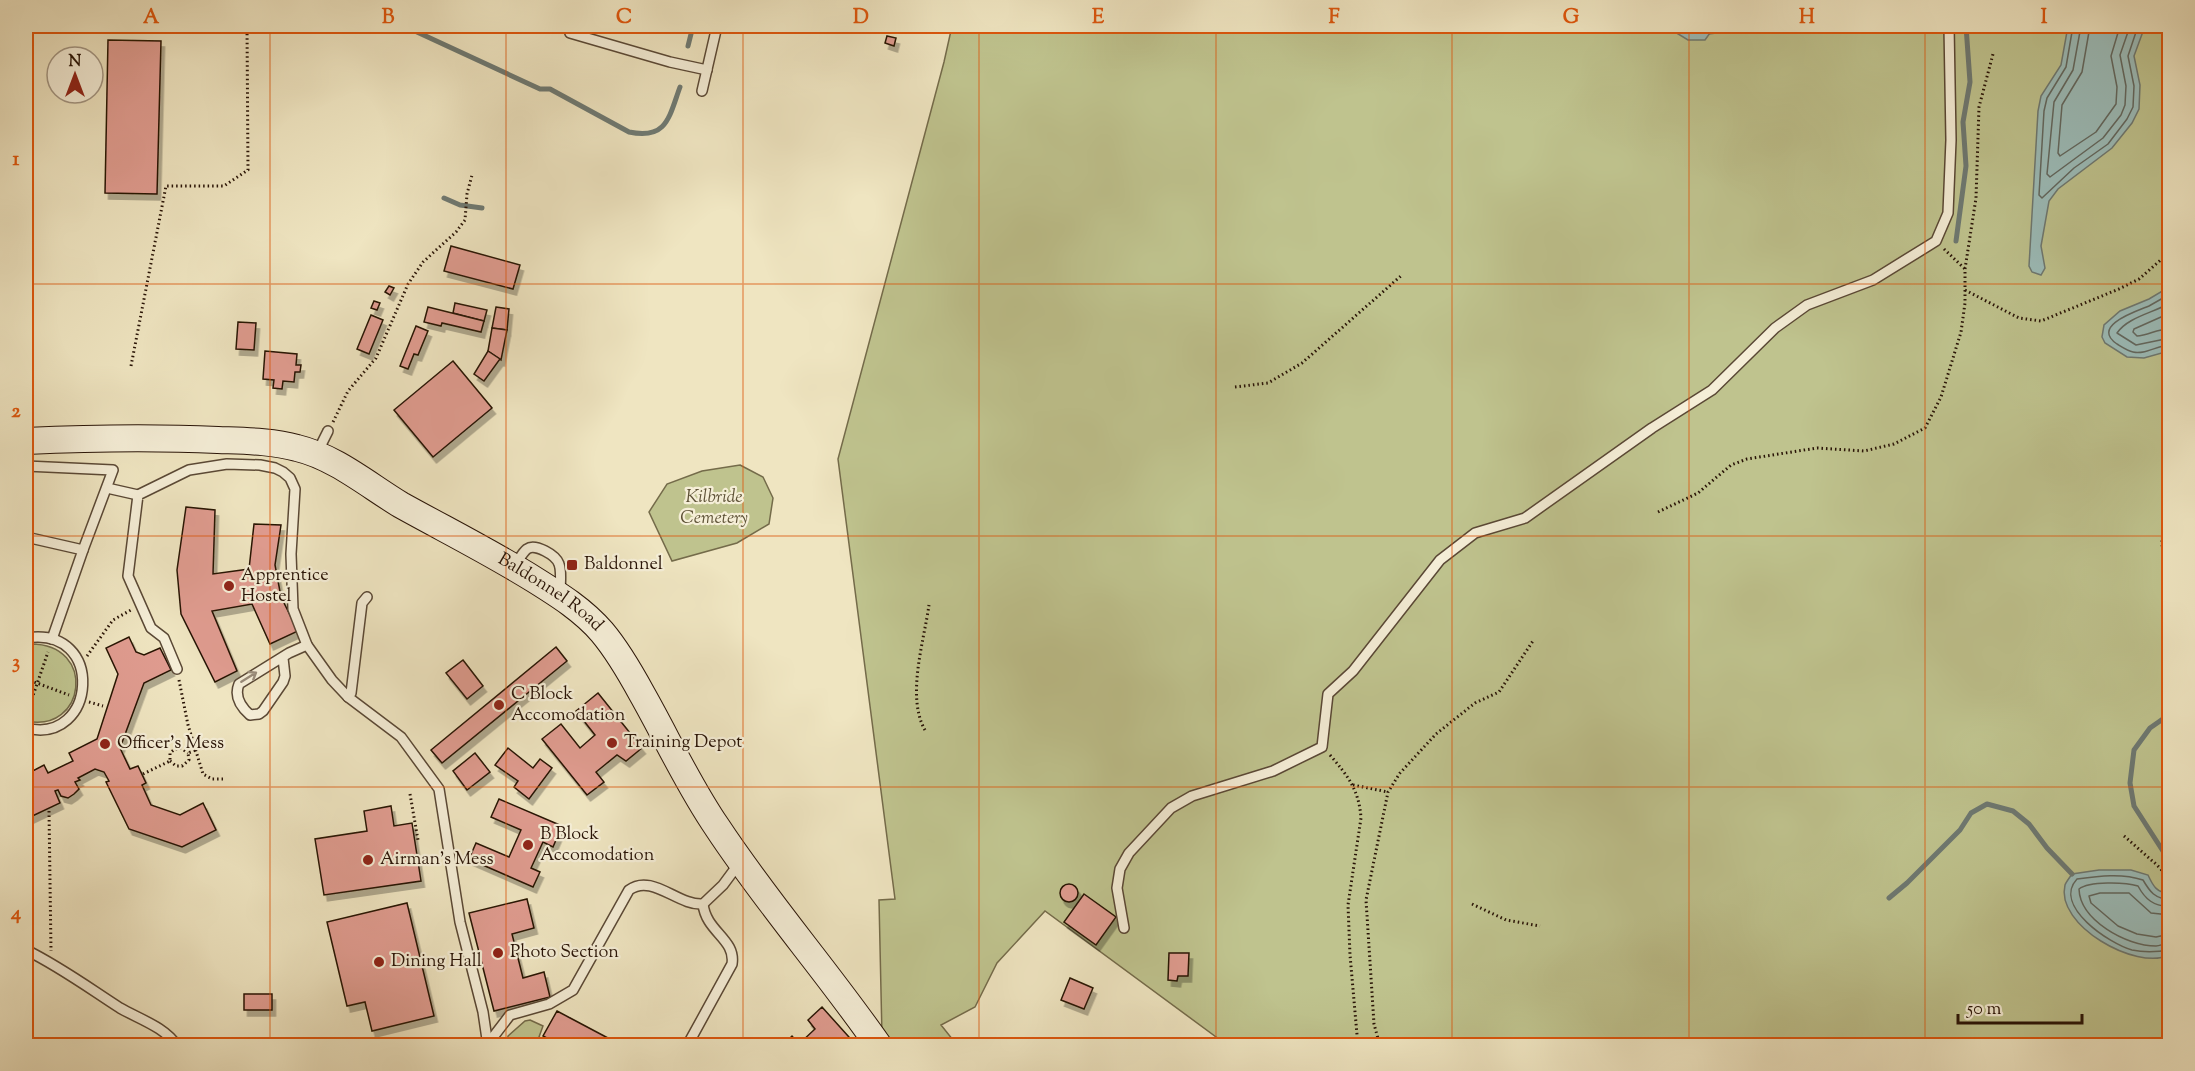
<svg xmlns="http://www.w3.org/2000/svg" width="2195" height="1071" font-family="'Sorts Mill Goudy',serif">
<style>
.green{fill:#bfc38e;stroke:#746b4a;stroke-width:1.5}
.water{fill:#9cbdba;stroke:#6e7972;stroke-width:1.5}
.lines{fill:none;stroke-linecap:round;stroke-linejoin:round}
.shore{stroke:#626860;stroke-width:1.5}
.stream{stroke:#6e7972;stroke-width:5}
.building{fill:#e09c90;stroke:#281306;stroke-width:1.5;filter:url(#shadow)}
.lane-casing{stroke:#5a4835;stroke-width:12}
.secondary-casing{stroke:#281306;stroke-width:28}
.path{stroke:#281306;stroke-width:3;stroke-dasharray:1.5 3;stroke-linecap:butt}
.lane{stroke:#f5eed7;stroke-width:9}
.secondary{stroke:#f5eed7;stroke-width:26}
.oneway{stroke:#998b79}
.grid{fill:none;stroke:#de560c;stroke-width:1.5;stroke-opacity:0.55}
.poi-dot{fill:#8f2418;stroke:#f5eed7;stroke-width:2}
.labels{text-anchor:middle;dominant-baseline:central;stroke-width:4.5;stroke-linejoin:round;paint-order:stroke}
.park-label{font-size:18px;font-style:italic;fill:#5d5136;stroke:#f5eed7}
.poi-label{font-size:18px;fill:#281306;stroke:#f5eed7;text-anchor:start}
.street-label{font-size:18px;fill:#281306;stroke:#f5eed7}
.neatline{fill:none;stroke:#de560c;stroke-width:2}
.grid-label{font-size:20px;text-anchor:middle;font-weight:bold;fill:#de560c}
</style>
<defs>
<filter id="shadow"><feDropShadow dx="3.5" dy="6" stdDeviation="0" flood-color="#0004"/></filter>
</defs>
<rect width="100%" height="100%" fill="#efe5c1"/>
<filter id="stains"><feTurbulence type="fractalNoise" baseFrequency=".00333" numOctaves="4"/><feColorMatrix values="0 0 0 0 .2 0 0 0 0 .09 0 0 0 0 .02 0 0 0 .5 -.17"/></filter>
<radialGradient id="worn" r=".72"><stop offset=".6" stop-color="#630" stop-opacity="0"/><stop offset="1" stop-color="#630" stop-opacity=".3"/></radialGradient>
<g class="green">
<polygon points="952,26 2169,26 2169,1045 1227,1045 1045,911 997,963 975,1007 941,1025 957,1045 889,1045 882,1037 879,900 895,899 838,459 944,62"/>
<polygon points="740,465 763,477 773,498 769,524 737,543 672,561 649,512 667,484 702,471"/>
<path d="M31,644c66,0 55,90 -5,77v-76z"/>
<polygon points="530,1020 543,1026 539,1037 552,1045 507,1045 508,1036 525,1021"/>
</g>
<g class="water">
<polygon points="1665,26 1715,26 1705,40 1688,40"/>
<polygon points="2068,26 2145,26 2134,56 2140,85 2139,109 2132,123 2112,148 2058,189 2049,201 2041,246 2045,268 2041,275 2032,272 2029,266 2038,111 2041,96 2061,65"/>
<polygon points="2169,287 2169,351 2144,358 2127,357 2105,343 2102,337 2104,325 2120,311 2149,299"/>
<path d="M2099,870h32l17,5c5,11 9,18 21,18v62c-33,16 -114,-30 -104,-70 1,-3 5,-8 7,-11z"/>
</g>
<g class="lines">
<g class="shore">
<polyline points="2073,26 2066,67 2047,98 2044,111 2039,195 2042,198 2074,168 2108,144 2127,119 2133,107 2134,86 2128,56 2138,26"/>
<polyline points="2081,26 2073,70 2054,102 2047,174 2050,177 2103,138 2121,115 2125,105 2126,86 2120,55 2130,26"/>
<polyline points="2090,26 2082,72 2062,105 2058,153 2060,156 2096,132 2116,104 2117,87 2111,56 2120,26"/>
<path d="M2170,294c-7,4 -14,8 -21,12 -12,5 -59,20 -32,38 5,3 11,7 16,8 13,3 24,-7 37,-7"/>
<path d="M2170,303c-17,10 -42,14 -53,30l19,12 34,-7"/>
<path d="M2170,313l-36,16 -1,3 4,4c11,0 21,-8 33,-7"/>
<path d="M2170,899c-15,0 -20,-7 -27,-19 -21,-7 -44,-4 -66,-1 -25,27 33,65 55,71 14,3 25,2 38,0"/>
<path d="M2170,906c-16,1 -25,-7 -32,-20 -13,-4 -49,-5 -59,3 1,31 47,57 77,57 4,0 9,-3 14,-3"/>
<polyline points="2170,915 2151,913 2129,893 2100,893 2089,896 2091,903 2118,926 2137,934 2156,937 2170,934"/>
</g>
<g class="stream">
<path d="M404,26l136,63h10l79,43c38,8 40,-15 51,-45"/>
<polyline points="396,28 399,26"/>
<polyline points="1710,32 1762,26"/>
<polyline points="688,46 693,26"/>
<polyline points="444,198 460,205 482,208"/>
<polyline points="1956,241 1966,166 1963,122 1970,82 1966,26"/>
<polyline points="2170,714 2150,728 2134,750 2130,783 2134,806 2170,862"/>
<polyline points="1889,898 1907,883 1960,830 1971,813 1987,804 2013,811 2029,824 2047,848 2072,874"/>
<polyline points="1848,1046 1851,1043"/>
</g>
</g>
<g class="building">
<polygon points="887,36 896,38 894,46 885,43"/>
<polygon points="108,40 161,41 157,194 105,193"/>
<polygon points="451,246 520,265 513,289 444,271"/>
<polygon points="389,286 394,288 390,295 385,292"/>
<polygon points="374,301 380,303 377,310 371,308"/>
<polygon points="455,303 487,310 484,321 453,313"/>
<polygon points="428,307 484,321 481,332 442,323 441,326 424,322"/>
<polygon points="496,307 509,309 507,330 492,328"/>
<polygon points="371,315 383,320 369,354 357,349"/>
<polygon points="238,322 256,323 254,350 236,349"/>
<polygon points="416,326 428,331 418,355 414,354 408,369 400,366"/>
<polygon points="492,328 507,330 501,360 488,351"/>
<polygon points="265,351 297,354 296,365 301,365 300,372 295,372 294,382 283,381 282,389 273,388 274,380 263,379"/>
<polygon points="488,351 500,359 484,381 474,374"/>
<polygon points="453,361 492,408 433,457 394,410"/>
<polygon points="186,507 215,510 213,574 249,569 254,524 281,525 275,565 281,597 298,631 270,644 252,604 212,611 237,671 215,682 181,614 177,570"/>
<polygon points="129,637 136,652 144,655 160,648 171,670 144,683 120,748 130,769 138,766 146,783 142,785 151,805 180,815 203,803 216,830 182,847 129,829 106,782 109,781 104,772 95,769 78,778 80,780 75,782 79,789 74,794 68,798 61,796 58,790 55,791 60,803 26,819 26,767 29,773 44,765 48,773 73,761 69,753 97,739 118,674 106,648"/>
<polygon points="556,647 567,661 442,763 431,750"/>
<polygon points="463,660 483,686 467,699 446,673"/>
<polygon points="598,693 642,748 626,761 617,755 596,772 604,782 587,795 542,739 561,724 580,748 595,735 576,711"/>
<polygon points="508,748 533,768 540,759 552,768 529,799 514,787 518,781 495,765"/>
<polygon points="475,753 490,772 467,790 453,771"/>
<polygon points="499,799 562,826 553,847 543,842 531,868 540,872 533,887 469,859 476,843 509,857 521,830 491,817"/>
<polygon points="391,806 394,826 412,823 421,881 324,895 315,839 367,831 364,811"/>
<circle cx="1069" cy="893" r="9"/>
<polygon points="1084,894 1116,917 1096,945 1064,922"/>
<polygon points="527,899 534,928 512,934 523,978 544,972 550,997 494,1011 469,913"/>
<polygon points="407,903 434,1016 372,1031 365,1002 347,1006 327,922"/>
<polygon points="1169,953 1189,953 1188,976 1178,976 1177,981 1168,980"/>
<polygon points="1070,978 1093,988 1084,1009 1061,1000"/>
<rect x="244" y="994" width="28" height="16"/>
<polygon points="822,1007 857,1046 826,1046 825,1044 823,1046 782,1046 792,1036 799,1044 815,1029 808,1020"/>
<polygon points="557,1011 623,1046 562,1046 543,1036"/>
</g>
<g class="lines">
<defs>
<g id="lane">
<polyline points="570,33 670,62 707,70"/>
<polyline points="702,91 717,26"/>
<polyline points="317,453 328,431"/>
<polyline points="26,466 113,470 83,550"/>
<polyline points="107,488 138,495"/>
<polyline points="26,537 83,550 52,639"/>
<path d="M515,565c4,-5 7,-12 12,-16 8,-6 29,6 32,15 3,8 1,20 1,29"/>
<path d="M26,638c80,-13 71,108 0,90"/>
<path d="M283,658l2,18 -2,6 -20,29 -4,3 -9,1c-9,-8 -16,-19 -11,-31l50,-31 18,-8"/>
<polyline points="177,669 164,638 151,628 128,576 138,495 189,470 227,464 260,465 275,468 283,472 290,478 295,489 291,554 293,609 307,645 332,680 348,697 401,737 439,789 460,922 483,1012 488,1046"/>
<polyline points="348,697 351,693 362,603 367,597"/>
<polyline points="1124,928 1117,888 1120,869 1129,853 1171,808 1192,796 1273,771 1322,747 1328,694 1353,671 1440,560 1475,533 1525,518 1652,428 1712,390 1775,328 1807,305 1873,280 1936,241 1948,213 1951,140 1949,26"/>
<path d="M26,950c33,16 63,38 94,58 19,11 45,19 57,38"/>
<polyline points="365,1046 408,1043 441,1046"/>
<path d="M480,1046l7,-1 23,-30 39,-11 24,-14 56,-100c23,-17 49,16 74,14l20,-19 17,-23"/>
<path d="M687,1046l45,-82c4,-25 -26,-32 -29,-60"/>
</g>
<g id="secondary">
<path id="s1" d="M26,441c64,-3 128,-4 192,-1 26,1 54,1 79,8 38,9 71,37 104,57 45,25 91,48 134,75 24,15 48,30 67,52 16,19 28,40 40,62 25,44 46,91 75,133 50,76 110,144 162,219"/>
</g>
</defs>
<use href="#lane" class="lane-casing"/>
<use href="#secondary" class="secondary-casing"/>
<g class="path">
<polyline points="1944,249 1965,269"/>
<polyline points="1965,290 2019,318 2041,321 2119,289 2139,279 2170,252"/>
<polyline points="131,366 166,186 224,186 248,170 247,26"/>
<polyline points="1235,387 1268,383 1302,363 1402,275"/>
<polyline points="333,422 348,391 376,358 408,284 423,262 456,232 465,220 467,194 472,175"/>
<path d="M2170,510c-10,28 -11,36 0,64"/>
<polyline points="1658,512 1698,493 1731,465 1747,459 1817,448 1864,451 1894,444 1925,428 1941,397 1961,332 1965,303 1965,269 1976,198 1979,107 1993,54"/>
<polyline points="87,656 113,620 131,610"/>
<polyline points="26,679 69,695"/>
<polyline points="179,680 188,725 203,774 212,779 223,779"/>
<polyline points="89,702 103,706"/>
<polyline points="26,716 48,652"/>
<path d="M925,730c-19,-33 -1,-89 4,-125"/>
<path d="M1330,755c18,21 29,35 31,63l-13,87 2,50 8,91"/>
<polyline points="170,761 176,766 182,766 189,760 188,753 196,750"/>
<polyline points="143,774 170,761 170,753 175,749 181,748 188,753"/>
<polyline points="1353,785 1388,792"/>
<polyline points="410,794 418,840"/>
<polyline points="49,811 51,951"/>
<polyline points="2124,836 2157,865 2170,879"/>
<polyline points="1472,904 1506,920 1540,926"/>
<polyline points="1380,1046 1374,1024 1366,900 1388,792 1400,773 1436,734 1475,703 1499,692 1533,641"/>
</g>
<use href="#lane" class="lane"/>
<use href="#secondary" class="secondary"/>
</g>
<defs><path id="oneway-shaft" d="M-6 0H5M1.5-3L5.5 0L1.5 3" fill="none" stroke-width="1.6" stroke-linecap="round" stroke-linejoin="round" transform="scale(1.5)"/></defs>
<use class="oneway" href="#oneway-shaft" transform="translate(249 677) rotate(-32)"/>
<path class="grid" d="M270,26v1020M506,26v1020M743,26v1020M979,26v1020M1216,26v1020M1452,26v1020M1689,26v1020M1925,26v1020M26,284h2144M26,536h2144M26,787h2144"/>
<g class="poi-dot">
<rect x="566" y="559" width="12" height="12" rx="3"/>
<circle cx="229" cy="586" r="6"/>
<circle cx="499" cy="705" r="6"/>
<circle cx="612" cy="743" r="6"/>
<circle cx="105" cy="744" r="6"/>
<circle cx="528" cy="845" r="6"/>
<circle cx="368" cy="860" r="6"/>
<circle cx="498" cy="953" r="6"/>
<circle cx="379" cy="962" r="6"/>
</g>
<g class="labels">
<g class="park-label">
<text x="714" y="498">Kilbride<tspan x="714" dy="21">Cemetery</tspan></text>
</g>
<g class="poi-label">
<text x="584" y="565">Baldonnel</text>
<text x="241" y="576">Apprentice<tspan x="241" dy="21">Hostel</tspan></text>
<text x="511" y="695">C Block<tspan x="511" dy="21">Accomodation</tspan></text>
<text x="624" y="743">Training Depot</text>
<text x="117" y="744">Officer's Mess</text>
<text x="540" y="835">B Block<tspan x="540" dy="21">Accomodation</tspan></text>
<text x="380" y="860">Airman's Mess</text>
<text x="510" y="953">Photo Section</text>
<text x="391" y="962">Dining Hall</text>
</g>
<g class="street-label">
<text stroke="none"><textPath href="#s1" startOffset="564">Baldonnel Road</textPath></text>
</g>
</g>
<rect width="2195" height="1071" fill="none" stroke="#efe5c1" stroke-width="66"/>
<g transform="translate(75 75)"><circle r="28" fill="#f5eed7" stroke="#a39683" stroke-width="1.5"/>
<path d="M0-4.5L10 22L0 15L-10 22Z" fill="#8f2418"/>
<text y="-9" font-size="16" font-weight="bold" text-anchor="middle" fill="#281306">N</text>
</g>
<path d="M1958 1014v9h124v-9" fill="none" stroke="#281306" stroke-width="3"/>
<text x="1967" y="1014" font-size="18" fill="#281306" stroke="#f5eed7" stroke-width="4.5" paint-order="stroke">50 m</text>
<rect x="33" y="33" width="2129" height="1005" class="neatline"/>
<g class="grid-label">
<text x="151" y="23">A</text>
<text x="388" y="23">B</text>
<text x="624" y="23">C</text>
<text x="861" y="23">D</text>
<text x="1098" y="23">E</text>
<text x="1334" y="23">F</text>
<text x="1571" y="23">G</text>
<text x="1807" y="23">H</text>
<text x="2044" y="23">I</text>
<text x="16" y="165">1</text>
<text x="16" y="417">2</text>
<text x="16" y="668">3</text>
<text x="16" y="919">4</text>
</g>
<rect width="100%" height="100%" filter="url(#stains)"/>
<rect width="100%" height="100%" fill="url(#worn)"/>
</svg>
